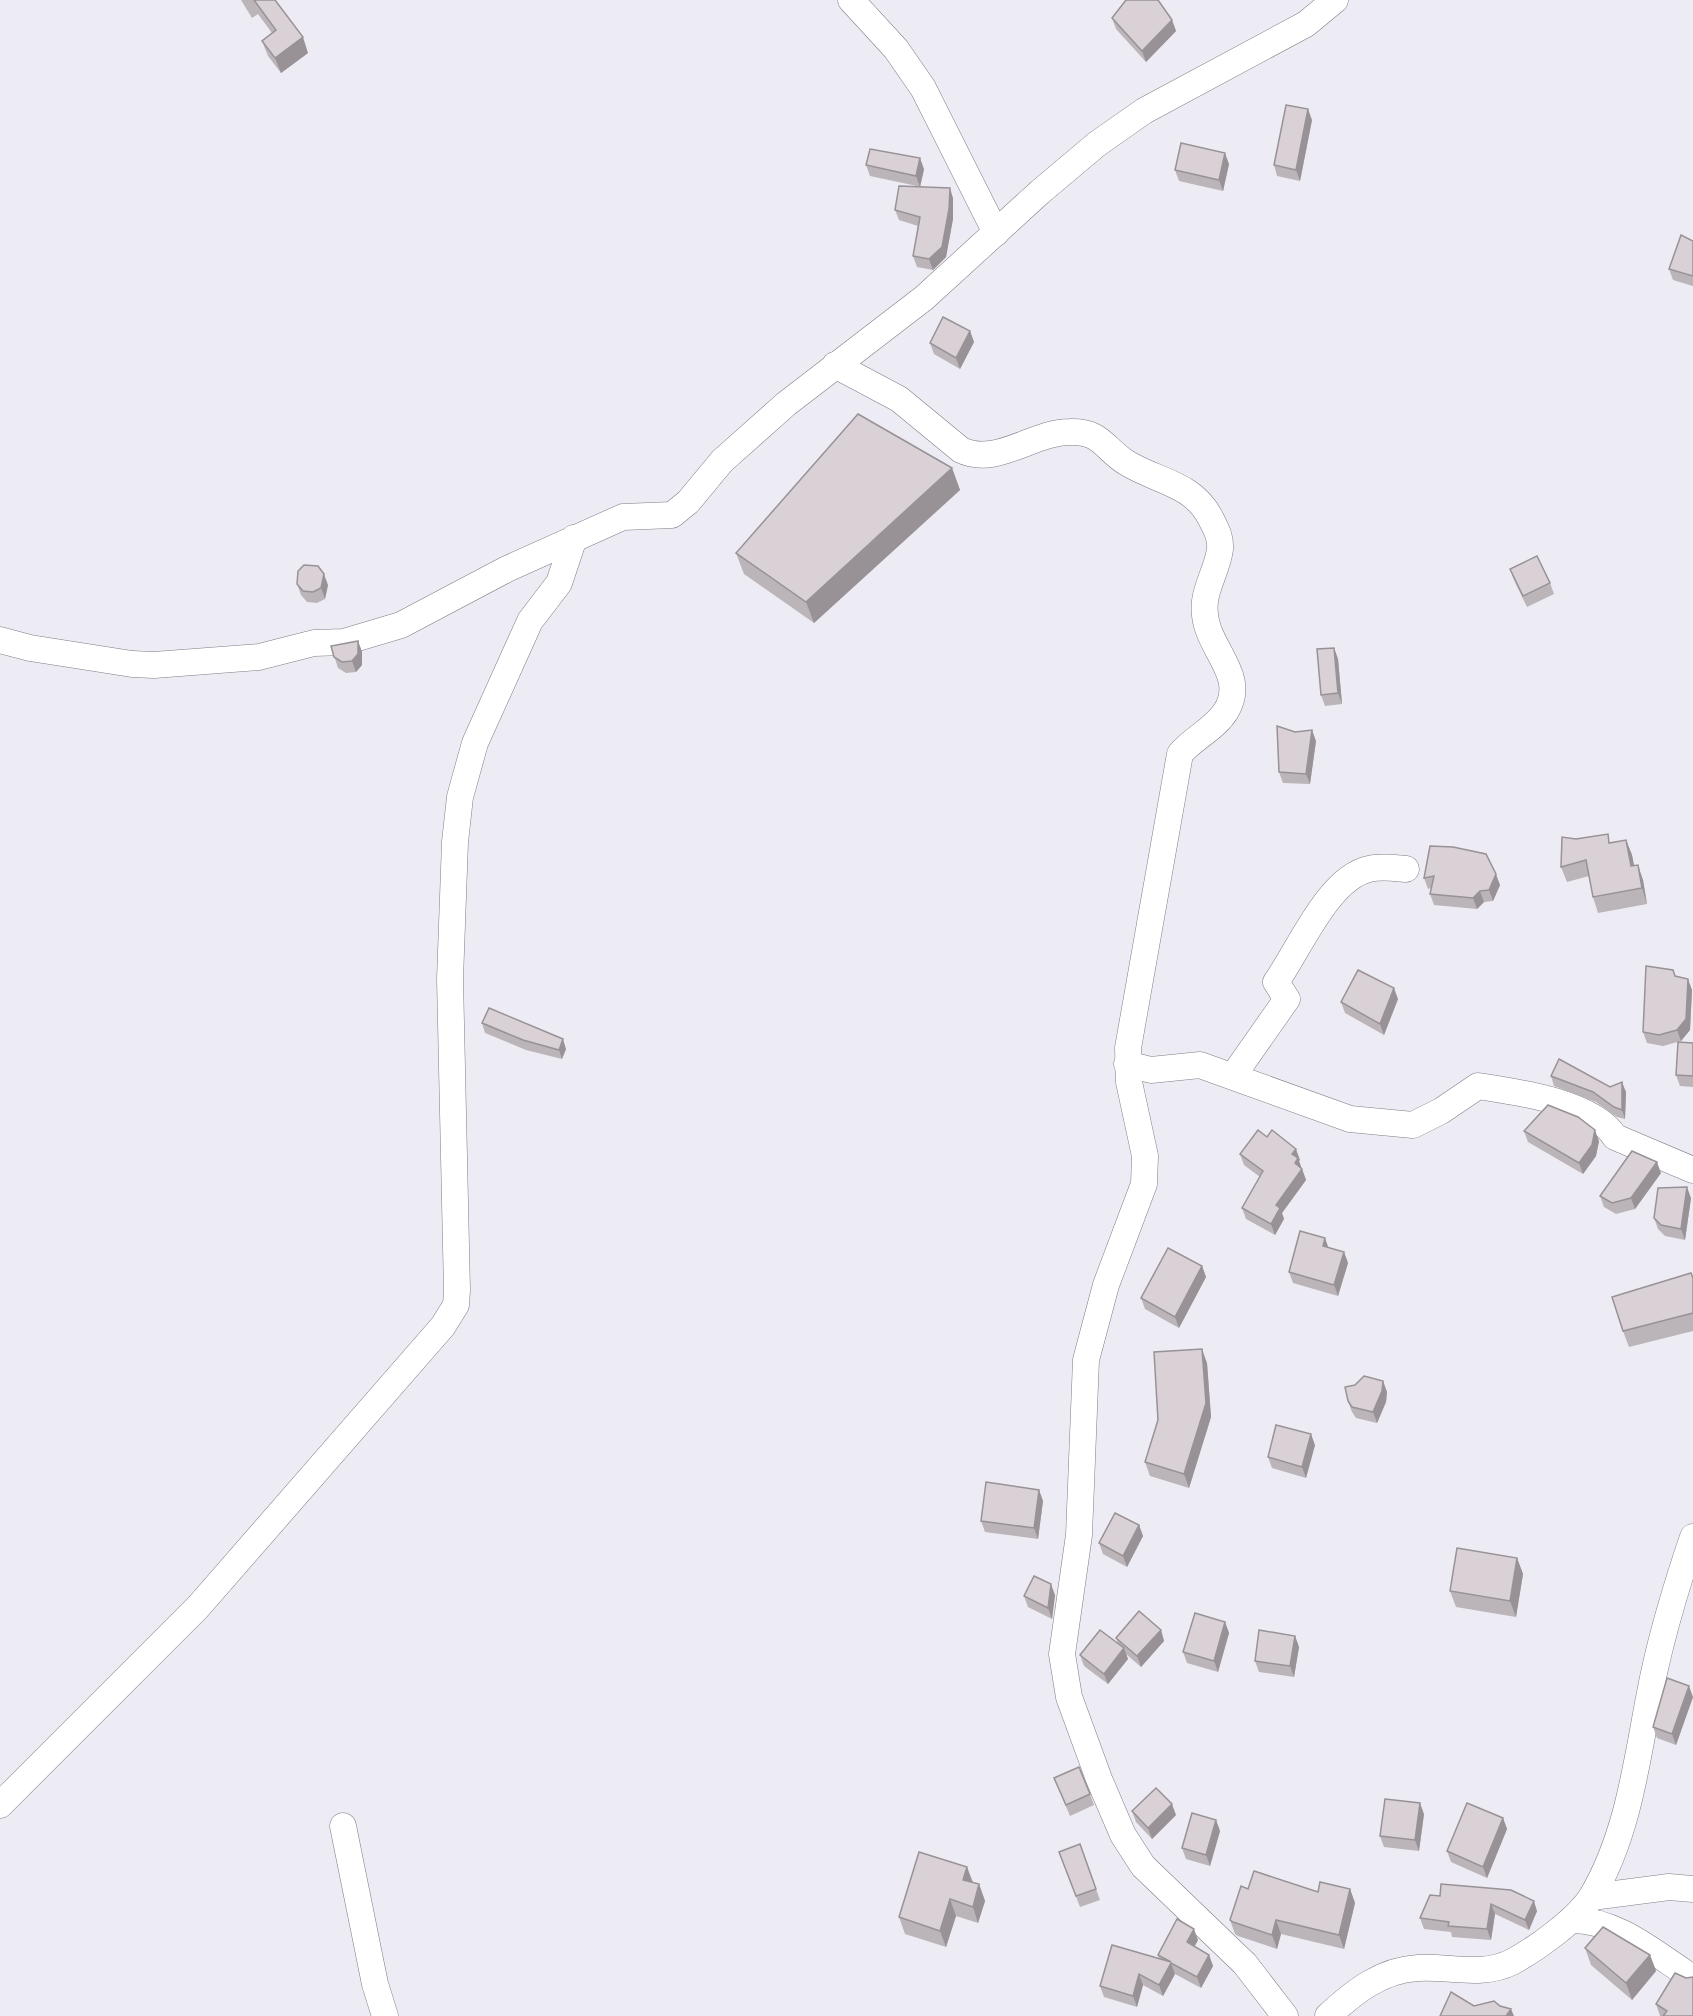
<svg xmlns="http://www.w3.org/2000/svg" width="1693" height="2016" font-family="Commissioner,sans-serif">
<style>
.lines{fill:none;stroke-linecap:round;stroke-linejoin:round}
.minor-casing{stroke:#7e7d85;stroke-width:27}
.minor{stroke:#fff;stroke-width:26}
.wall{fill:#bbb4b8}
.shaded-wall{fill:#989296}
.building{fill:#d9d1d6;stroke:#989296;stroke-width:1.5}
</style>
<rect width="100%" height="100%" fill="#edecf5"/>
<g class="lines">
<defs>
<g id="minor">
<polyline points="851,0 896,49 923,88 996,233"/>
<path d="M835,365l64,34 62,51c36,17 72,-18 109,-18 32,-1 34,17 57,31 31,19 66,20 84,56 5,10 10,18 9,30 -2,18 -13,35 -15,52 -6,45 45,70 21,110 -11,18 -33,27 -46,43l-52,294 1,34 16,74 -1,28 -38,101 -20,75 -7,175 -17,119 7,43 30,82 24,56 20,31 102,98 40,52"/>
<polyline points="0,640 30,648 132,664 154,665 259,657 314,643 344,642 401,625 507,569 623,517 672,515 688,502 722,461 786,404 924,298 1040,192 1097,144 1144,111 1306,24 1335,0"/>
<path d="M1127,1064l24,6 49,-5 150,54 63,6 28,-14 37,-25c39,6 115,16 137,51l78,33"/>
<path d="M1233,1076l54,-77 -11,-17c23,-32 52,-104 93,-113 12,-3 25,-1 37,0"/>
<polyline points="0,1805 198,1607 443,1326 456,1305 457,1290 450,979 455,842 460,797 475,743 530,621 559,583 574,538"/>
<polyline points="343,1826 375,1984 385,2016"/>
<polyline points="1592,1897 1669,1887 1693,1889"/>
<path d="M1572,1920c46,0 83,34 121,58"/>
<path d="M1328,2016c26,-24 53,-46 90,-48 32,-2 64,9 94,-6 24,-13 66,-43 80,-66 40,-68 46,-149 62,-223 10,-46 24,-92 39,-136"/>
</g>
</defs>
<use href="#minor" class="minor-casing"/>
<use href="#minor" class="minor"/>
</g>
<g class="wall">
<polygon points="241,0 275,0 308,53 281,73 268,56 262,41 272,33 258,14 252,18"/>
<polygon points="1112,18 1172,20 1176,31 1146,62 1116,29"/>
<polygon points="1312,120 1300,181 1277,176 1274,165"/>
<polygon points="1229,164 1223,191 1179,181 1175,170"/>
<polygon points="866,165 924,169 920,187 953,198 953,219 946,257 933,270 917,267 913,256 918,226 899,220 895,210 917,186 870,176"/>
<polygon points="1693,241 1693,286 1673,280 1669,269"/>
<polygon points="970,331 974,342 960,369 934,354 930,343"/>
<polygon points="952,468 960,490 814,623 744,574 736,553"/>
<polygon points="1510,569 1550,583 1554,594 1527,607 1514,580"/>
<polygon points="297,584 328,585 325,599 317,603 307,602 301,595"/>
<polygon points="358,641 362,652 362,665 356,672 346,673 338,668 331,646"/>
<polygon points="1334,648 1338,659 1342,704 1325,706 1321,695"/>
<polygon points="1316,741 1310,784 1283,783 1279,772"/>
<polygon points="1626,840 1632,855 1634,866 1643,880 1647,904 1598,913 1593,897 1589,876 1567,882 1561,867 1611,843"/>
<polygon points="1430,846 1500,885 1493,901 1484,902 1477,909 1434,905 1430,894 1431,888 1428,889 1424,878"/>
<polygon points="1675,976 1692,990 1690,1030 1681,1041 1663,1046 1647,1043 1643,1032"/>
<polygon points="1398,999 1384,1035 1345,1013 1341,1002"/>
<polygon points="482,1023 566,1049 562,1059 526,1050 485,1033"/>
<polygon points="1693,1043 1693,1087 1680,1086 1676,1075"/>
<polygon points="1551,1076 1610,1087 1626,1092 1625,1119 1617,1117 1596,1102 1554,1086"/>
<polygon points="1524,1131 1599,1141 1596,1156 1583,1174 1528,1142"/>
<polygon points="1240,1154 1300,1160 1299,1161 1306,1180 1282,1213 1284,1219 1275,1235 1246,1219 1242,1208 1260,1177 1244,1165"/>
<polygon points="1661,1173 1635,1209 1616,1214 1604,1207 1600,1196"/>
<polygon points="1691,1198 1685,1240 1665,1236 1658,1229 1654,1218"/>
<polygon points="1344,1252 1348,1263 1338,1296 1293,1283 1289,1272"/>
<polygon points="1202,1266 1206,1277 1179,1328 1145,1309 1141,1298"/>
<polygon points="1693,1277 1693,1331 1629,1347 1623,1331"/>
<polygon points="1207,1363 1211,1417 1189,1488 1150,1476 1145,1462 1158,1420"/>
<polygon points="1383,1381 1387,1392 1386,1402 1377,1423 1356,1418 1352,1412 1348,1401"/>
<polygon points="1315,1445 1306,1478 1272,1468 1268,1457"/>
<polygon points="1039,1490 1043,1501 1038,1539 985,1532 981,1521"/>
<polygon points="1139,1525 1143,1536 1127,1567 1103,1554 1099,1543"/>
<polygon points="1517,1558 1523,1574 1516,1617 1456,1607 1450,1591"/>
<polygon points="1055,1595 1052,1619 1028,1607 1024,1596"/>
<polygon points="1225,1622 1229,1633 1218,1672 1187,1663 1183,1652"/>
<polygon points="1161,1630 1164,1641 1141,1667 1126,1654 1128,1659 1108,1684 1084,1666 1080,1655 1118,1643 1116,1638"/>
<polygon points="1295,1636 1299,1647 1294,1677 1259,1672 1255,1661"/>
<polygon points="1693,1697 1676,1745 1657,1738 1653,1727"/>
<polygon points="1054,1778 1090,1794 1094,1805 1070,1816"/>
<polygon points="1132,1811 1176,1815 1152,1839 1136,1822"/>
<polygon points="1424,1814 1419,1851 1384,1847 1380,1836"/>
<polygon points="1503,1818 1507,1829 1487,1878 1451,1862 1447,1851"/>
<polygon points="1216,1820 1220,1831 1210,1866 1186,1859 1182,1848"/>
<polygon points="1080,1844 1100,1900 1080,1907 1059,1852"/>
<polygon points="967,1867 973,1882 979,1884 985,1901 978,1923 956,1916 946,1947 905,1934 899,1917"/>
<polygon points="1248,1889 1318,1892 1350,1889 1355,1903 1344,1949 1281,1934 1277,1949 1238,1936 1235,1934 1230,1920"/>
<polygon points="1430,1895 1537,1911 1529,1930 1495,1914 1491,1940 1452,1937 1451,1932 1424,1929 1420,1918"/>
<polygon points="1198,1940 1194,1947 1209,1955 1213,1966 1201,1988 1175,1974 1163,1996 1143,1985 1137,2007 1104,1997 1100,1986 1159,1959 1158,1955"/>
<polygon points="1585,1948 1650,1955 1656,1971 1632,2000 1591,1965"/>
<polygon points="1686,1978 1693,2016 1660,2016 1656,2004"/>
</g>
<g class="shaded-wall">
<polygon points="1172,20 1176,31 1146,62 1142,51"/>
<polygon points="303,37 308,53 281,73 275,58"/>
<polygon points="1308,109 1312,120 1300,181 1296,170"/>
<polygon points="1225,153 1229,164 1223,191 1219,180"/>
<polygon points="920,158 924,169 920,187 916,176"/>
<polygon points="950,188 953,198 953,219 946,257 933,270 929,259"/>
<polygon points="970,331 974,342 960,369 956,358"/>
<polygon points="952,468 960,490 814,623 806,602"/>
<polygon points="324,574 328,585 325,599 321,588"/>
<polygon points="358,641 362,652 362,665 356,672 352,661"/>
<polygon points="1334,648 1338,659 1342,704 1338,693"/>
<polygon points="1312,730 1316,741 1310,784 1306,774"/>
<polygon points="1626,840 1632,855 1637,881 1631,866"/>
<polygon points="1638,865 1643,880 1647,904 1642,888"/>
<polygon points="1496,874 1500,885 1493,901 1489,890"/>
<polygon points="1480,891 1484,902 1477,909 1473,898"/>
<polygon points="1688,979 1692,990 1690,1030 1681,1041 1677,1030"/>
<polygon points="1394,988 1398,999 1384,1035 1380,1024"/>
<polygon points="563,1039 566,1049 562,1059 559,1050"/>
<polygon points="1622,1082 1626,1092 1625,1119 1622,1110"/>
<polygon points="1595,1130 1599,1141 1596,1156 1583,1174 1579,1163"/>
<polygon points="1296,1149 1300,1160 1299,1161 1306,1180 1282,1213 1284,1219 1275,1235 1271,1224 1276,1205 1292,1154"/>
<polygon points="1657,1162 1661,1173 1635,1209 1631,1198"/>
<polygon points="1687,1187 1691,1198 1685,1240 1681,1229"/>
<polygon points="1325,1238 1329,1249 1323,1246"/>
<polygon points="1344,1252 1348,1263 1338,1296 1334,1285"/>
<polygon points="1202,1266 1206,1277 1179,1328 1175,1317"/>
<polygon points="1202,1349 1207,1363 1211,1417 1189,1488 1184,1474"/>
<polygon points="1383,1381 1387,1392 1386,1402 1377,1423 1373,1412"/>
<polygon points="1311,1434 1315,1445 1306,1478 1302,1467"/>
<polygon points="1039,1490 1043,1501 1038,1539 1034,1528"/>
<polygon points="1139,1525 1143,1536 1127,1567 1123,1556"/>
<polygon points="1517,1558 1523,1574 1516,1617 1510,1601"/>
<polygon points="1051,1584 1055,1595 1052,1619 1048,1608"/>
<polygon points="1225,1622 1229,1633 1218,1672 1214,1661"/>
<polygon points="1161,1630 1164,1641 1141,1667 1137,1656"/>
<polygon points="1295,1636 1299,1647 1294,1677 1290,1666"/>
<polygon points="1124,1648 1128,1659 1108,1684 1104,1674"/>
<polygon points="1689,1686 1693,1697 1676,1745 1672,1734"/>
<polygon points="1420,1803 1424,1814 1419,1851 1415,1840"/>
<polygon points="1172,1804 1176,1815 1152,1839 1148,1828"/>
<polygon points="1503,1818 1507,1829 1487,1878 1483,1867"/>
<polygon points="1216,1820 1220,1831 1210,1866 1206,1855"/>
<polygon points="967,1867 973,1884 963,1880"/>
<polygon points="979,1884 985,1901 978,1923 973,1907"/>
<polygon points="1350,1889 1355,1903 1344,1949 1339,1935"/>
<polygon points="950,1899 956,1916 946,1947 940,1931"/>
<polygon points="1534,1901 1537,1911 1529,1930 1525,1920"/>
<polygon points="1491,1904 1495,1914 1491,1940 1487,1929"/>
<polygon points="1276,1920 1281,1934 1277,1949 1272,1935"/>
<polygon points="1194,1929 1198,1940 1191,1953 1187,1942"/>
<polygon points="1209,1955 1213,1966 1201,1988 1197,1977"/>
<polygon points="1650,1955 1656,1971 1632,2000 1626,1983"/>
<polygon points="1171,1963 1175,1974 1163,1996 1159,1985"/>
<polygon points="1139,1974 1143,1985 1137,2007 1133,1996"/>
<polygon points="1511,2009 1514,2016 1506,2016"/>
</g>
<g class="building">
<polygon points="254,0 275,0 303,37 275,58 262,41 276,30"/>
<polygon points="1126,0 1158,0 1172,20 1142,51 1112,18"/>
<polygon points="1286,105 1308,109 1296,170 1274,165"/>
<polygon points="1181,143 1225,153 1219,180 1175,170"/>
<polygon points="870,149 920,158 916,176 866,165"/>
<polygon points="899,186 950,188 949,209 942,247 929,259 913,256 920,217 895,210"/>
<polygon points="1681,235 1693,241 1693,276 1669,269"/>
<polygon points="943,317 970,331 956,358 930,343"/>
<polygon points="858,414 952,468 806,602 736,553"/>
<polygon points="1537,556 1550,583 1523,596 1510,569"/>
<polygon points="304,565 318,566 324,574 321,588 313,592 303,591 297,584 298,571"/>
<polygon points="358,641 358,654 352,661 342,662 334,657 331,646"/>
<polygon points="1334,648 1338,693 1321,695 1317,649"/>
<polygon points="1277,726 1295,732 1312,730 1306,774 1279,772"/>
<polygon points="1608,834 1609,843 1626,840 1631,866 1638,865 1642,888 1593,897 1586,860 1561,867 1562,837 1576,839"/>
<polygon points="1430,846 1453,847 1486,854 1496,874 1489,890 1480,891 1473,898 1430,894 1434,876 1424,878"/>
<polygon points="1646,966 1673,970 1675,976 1688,979 1686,1019 1677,1030 1659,1035 1643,1032"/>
<polygon points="1358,970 1394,988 1380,1024 1341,1002"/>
<polygon points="489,1008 563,1039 559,1050 523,1040 482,1023"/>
<polygon points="1678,1042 1693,1043 1693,1076 1676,1075"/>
<polygon points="1559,1059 1610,1087 1622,1082 1622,1110 1614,1107 1593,1092 1551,1076"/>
<polygon points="1548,1105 1578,1117 1595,1130 1592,1145 1579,1163 1524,1131"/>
<polygon points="1258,1130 1267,1137 1272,1130 1296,1149 1292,1154 1298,1158 1295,1163 1302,1169 1276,1205 1280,1208 1271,1224 1242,1208 1263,1171 1240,1154"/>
<polygon points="1632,1151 1657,1162 1631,1198 1612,1203 1600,1196"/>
<polygon points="1687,1187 1681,1229 1661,1225 1654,1218 1658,1188"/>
<polygon points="1300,1231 1325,1238 1323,1246 1344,1252 1334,1285 1289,1272"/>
<polygon points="1168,1248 1202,1266 1175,1317 1141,1298"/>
<polygon points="1691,1273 1693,1278 1693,1313 1623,1331 1612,1297"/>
<polygon points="1202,1349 1206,1403 1184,1474 1145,1462 1158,1420 1154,1352"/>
<polygon points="1364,1376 1383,1381 1382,1391 1373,1412 1352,1407 1348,1401 1345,1387 1355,1385"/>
<polygon points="1276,1425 1311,1434 1302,1467 1268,1457"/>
<polygon points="986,1482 1039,1490 1034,1528 981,1521"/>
<polygon points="1115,1513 1139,1525 1123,1556 1099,1543"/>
<polygon points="1457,1548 1517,1558 1510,1601 1450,1591"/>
<polygon points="1034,1576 1051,1584 1048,1608 1024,1596"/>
<polygon points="1139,1611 1161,1630 1137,1656 1116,1638"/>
<polygon points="1195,1613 1225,1622 1214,1661 1183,1652"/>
<polygon points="1100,1630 1124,1648 1104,1674 1080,1655"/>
<polygon points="1259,1630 1295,1636 1290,1666 1255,1661"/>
<polygon points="1667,1678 1689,1686 1672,1734 1653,1727"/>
<polygon points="1079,1767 1090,1794 1066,1805 1054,1778"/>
<polygon points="1156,1788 1172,1804 1148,1828 1132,1811"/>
<polygon points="1385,1799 1420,1803 1415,1840 1380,1836"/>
<polygon points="1467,1803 1503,1818 1483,1867 1447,1851"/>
<polygon points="1192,1813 1216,1820 1206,1855 1182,1848"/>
<polygon points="1080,1844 1096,1889 1076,1896 1059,1852"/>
<polygon points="919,1852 967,1867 963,1880 979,1884 973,1907 950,1899 940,1931 899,1917"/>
<polygon points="1254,1871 1318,1892 1320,1882 1350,1889 1339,1935 1276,1920 1272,1935 1233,1922 1230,1920 1241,1886 1248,1889"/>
<polygon points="1441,1884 1511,1890 1534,1901 1525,1920 1491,1904 1487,1929 1448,1926 1449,1922 1420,1918 1430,1895 1440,1896"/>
<polygon points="1177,1919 1194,1929 1187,1942 1209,1955 1197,1977 1171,1963 1159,1985 1139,1974 1133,1996 1100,1986 1112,1945 1171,1962 1158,1955"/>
<polygon points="1603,1927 1650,1955 1626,1983 1585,1948"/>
<polygon points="1675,1973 1686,1978 1693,1977 1693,2016 1663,2016 1667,2011 1656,2004"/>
<polygon points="1451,1992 1474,2006 1494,2001 1500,2006 1511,2009 1506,2016 1440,2016"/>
</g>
</svg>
